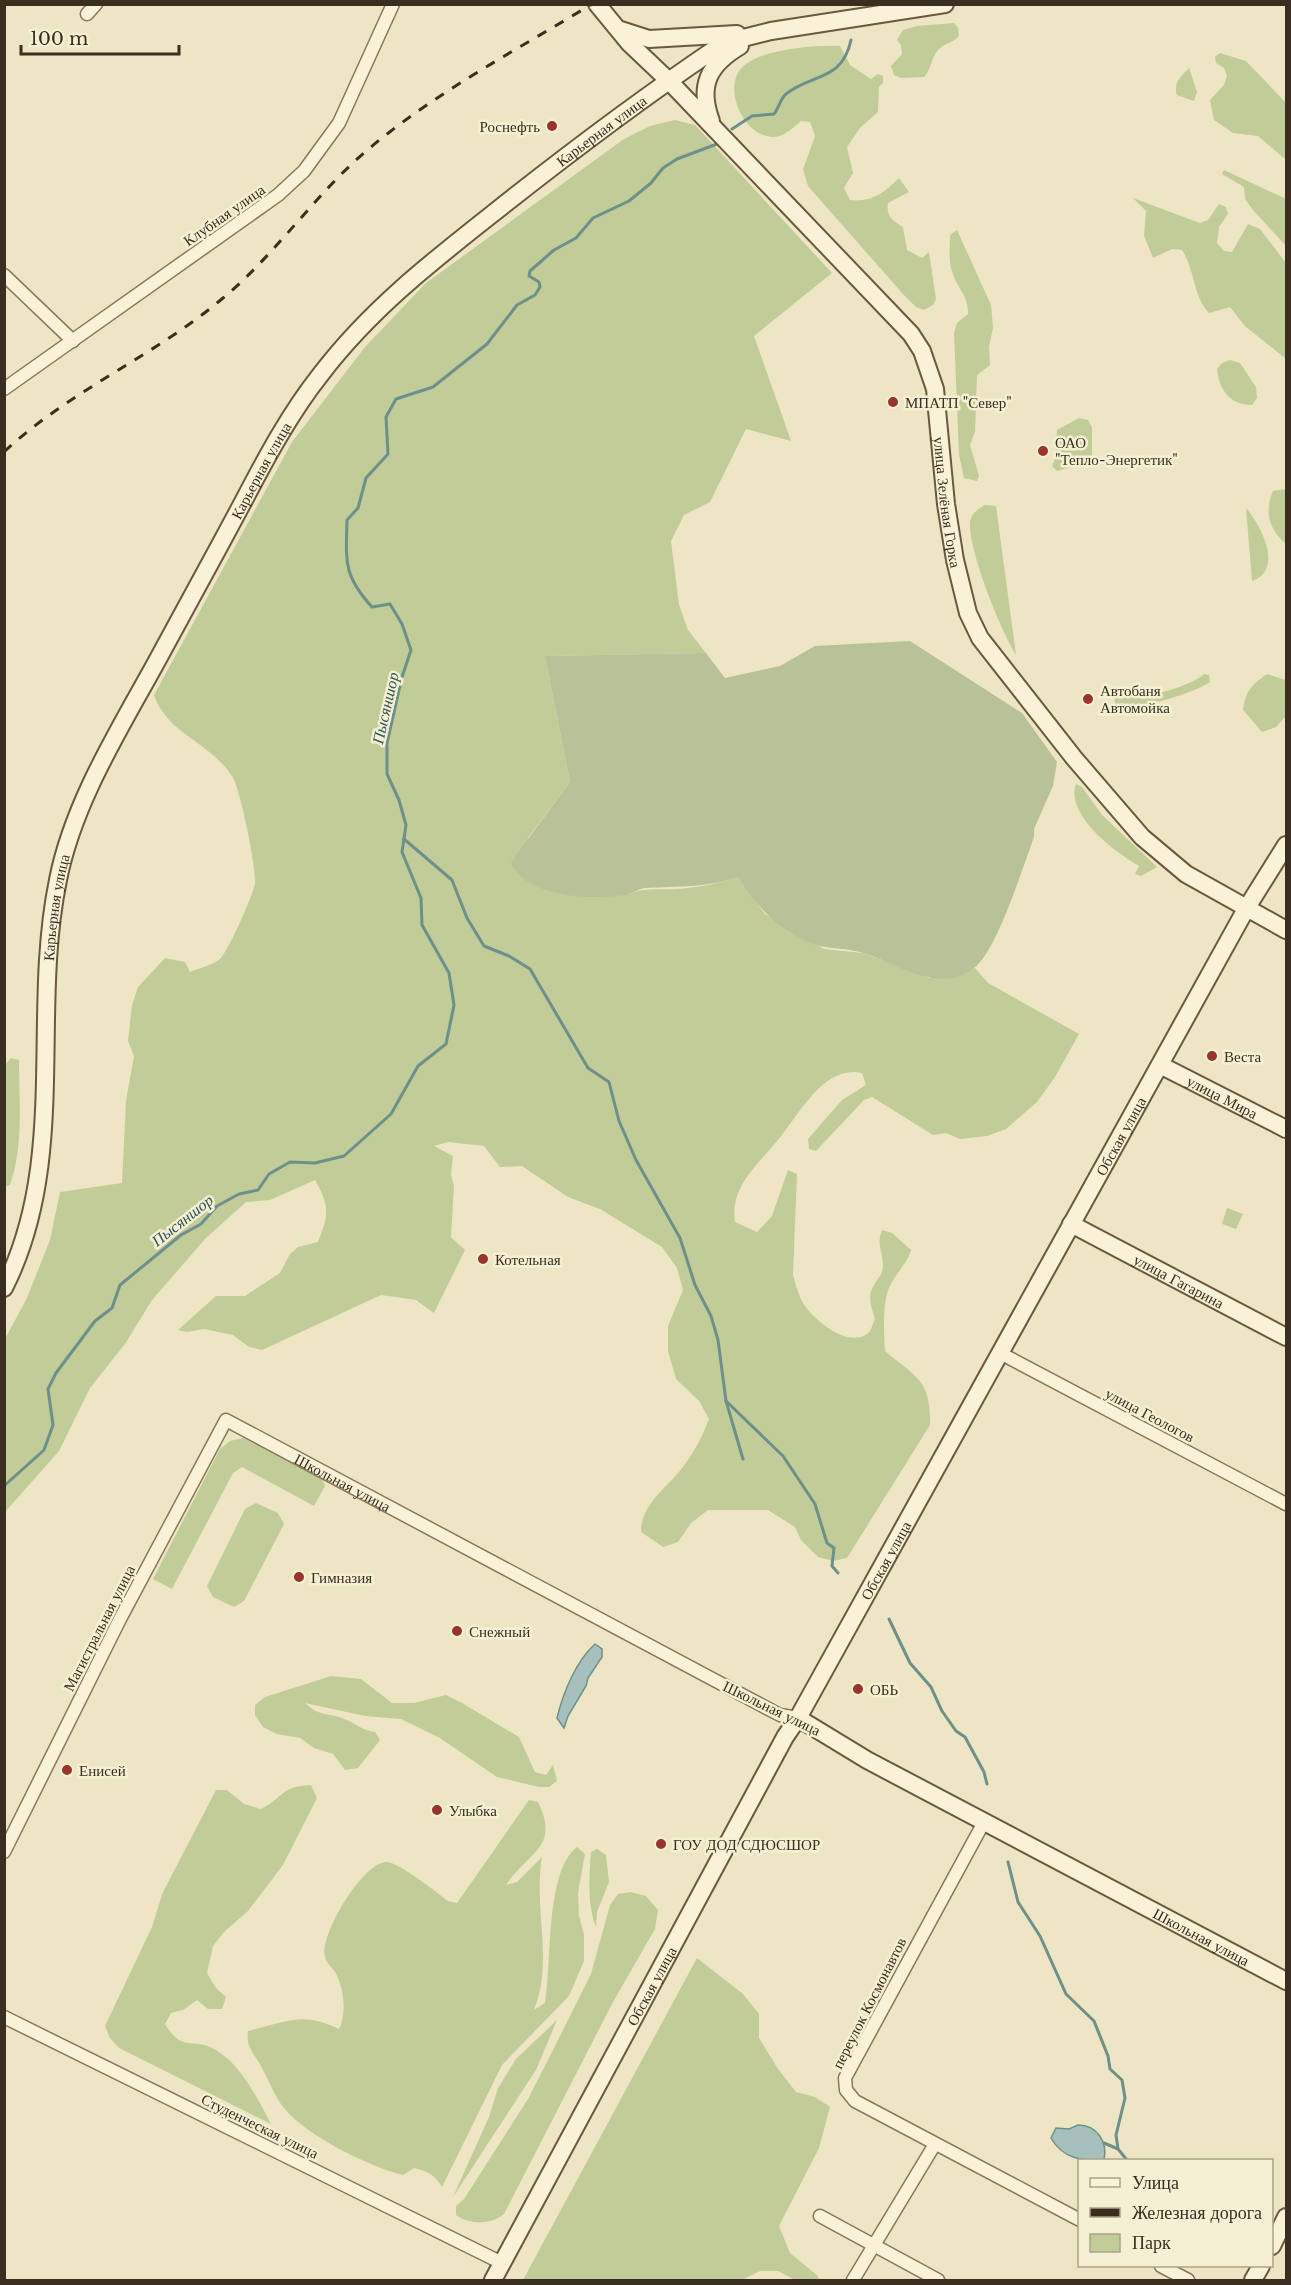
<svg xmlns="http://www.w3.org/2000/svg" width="1291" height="2285" font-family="'Libre Baskerville',serif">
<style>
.green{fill:#c1cc98}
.cemetery{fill:#b8c197}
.water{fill:#a6c1bc;stroke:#6d908a;stroke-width:1.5}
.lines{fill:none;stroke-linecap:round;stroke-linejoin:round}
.stream{stroke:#6d908a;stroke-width:3}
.street-casing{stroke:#89775b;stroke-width:15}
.secondary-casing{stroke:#6b583e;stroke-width:20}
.street{stroke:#f9f2d8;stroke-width:12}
.secondary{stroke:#f9f2d8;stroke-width:16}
.rail{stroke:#392e1f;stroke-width:3;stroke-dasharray:10 10;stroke-linecap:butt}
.poi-dot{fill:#98342b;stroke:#f5efd4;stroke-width:2}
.labels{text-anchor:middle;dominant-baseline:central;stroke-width:5;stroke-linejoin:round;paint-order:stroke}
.poi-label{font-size:15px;fill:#392e1f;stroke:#f5efd4;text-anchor:start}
.street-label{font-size:15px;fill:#392e1f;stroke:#f5efd4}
.water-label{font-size:16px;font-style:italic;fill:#2e5759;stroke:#f5efd4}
</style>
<rect width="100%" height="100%" fill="#eee5c5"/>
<g class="green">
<path d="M954,23l4,5 1,8c-7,8 -15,7 -21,14 -7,8 -7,20 -14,27l-23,1 -7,-3 -3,-9 11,-12 -1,-9 -4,-5 6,-10 14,-4z"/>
<path d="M840,46l10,19 21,14 7,-5 5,2v7l-4,4 -1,25 -18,16 -13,19 6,26 -9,15 6,12c21,3 35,-8 49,-22l10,14 -21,11c-2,13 4,18 15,24l4,23 15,8 7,-6 7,47 -3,6 -9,5 -8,-3 -14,-14 -94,-107 -5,-17 12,-33 -5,-14 -9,-1c-7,6 -17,16 -27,16 -31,1 -55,-54 -28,-73 21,-15 68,-19 94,-18z"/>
<polygon points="1220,53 1246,61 1286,103 1286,160 1258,136 1233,133 1214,120 1210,100 1224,85 1227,76 1224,68 1216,63 1215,57"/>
<path d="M1189,68l8,24 -3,9 -17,-6c-4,-12 4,-19 12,-27z"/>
<path d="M675,120l20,5 137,148 -78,63 37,105 -45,-12 -36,73 -26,13 -13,26 8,64 9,25 18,23 -161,3 25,126 -42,56 100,56c18,-7 31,-4 50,-5 21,-2 40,-5 60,-12l27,37 59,35 39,4 66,25 31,-3 15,-7 13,15 91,51 -24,43 -18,25 -31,27 -19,7 -27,3 -14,-6 -13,2 -61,-38 -8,3 -48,51 -7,-2 -1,-10 34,-39 24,-15 -4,-12c-37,-8 -61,38 -80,62 -20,26 -53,50 -47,87l22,10 15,-16 16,-46 9,4 -4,101c3,10 6,23 12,31 11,16 46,44 64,26 3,-3 4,-10 6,-13 -3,-10 -8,-23 -2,-32 3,-7 10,-12 10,-21 0,-15 -7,-22 -1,-36l10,3 19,17c-4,14 -15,23 -21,36 -8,14 -6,49 -5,65 32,27 46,29 45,74l-83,133 -14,3 -15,-4 -17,-17 -6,-13 -27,-17h-60l-17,13 -13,19 -15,5 -22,-15c0,-28 26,-44 41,-64 12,-15 20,-31 27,-49l-10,-18 -23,-22 -8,-28v-25l15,-36 -6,-22 -15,-21 -62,-38 -32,-12 -46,-31 -22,1 -16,-21 -36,-4 -14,4 19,10 -2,19 3,11 -3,51 14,13 -31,63 -18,-13 -35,-5 -119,55 -13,-3 -16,-12 -29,-6 -17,3 -9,-2 38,-34h29l35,-23 10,-19 8,-7 20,-5c11,-28 12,-35 -3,-62l-45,20 -24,2 -40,36 -54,62 -27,44 -35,44 -31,63 -54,61v-173l22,-41 23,-58 10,-48 62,-9 4,-82 8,-45 -6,-15 4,-36 6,-18 27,-29 20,4 5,10c9,-4 23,-7 30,-13 9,-9 32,-62 35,-75 2,-13 -15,-97 -23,-108 -23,-35 -65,-42 -78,-81l138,-253 73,-95 61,-64 198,-144 26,-13z"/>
<polygon points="1224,170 1286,199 1286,246 1253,210 1245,199 1244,187 1222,174"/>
<path d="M1133,198l67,25 8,-3 11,-16 7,3 2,7 -9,13 -2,16 7,8 8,1 16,-28 12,5 26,34v96l-41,-33 -15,-19 -21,6c-16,-17 -14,-43 -27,-63l-10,-1 -19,9 -9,-22 2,-25z"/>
<path d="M957,230l34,75 2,22 -4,20 1,18 -13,10 -2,57 -5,13 9,31 -2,5 -13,-3 -5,-23 -5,-122 3,-10 11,-9c1,-17 -10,-25 -15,-40 -5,-11 -3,-27 -3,-39z"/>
<path d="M1230,360l10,3 16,24 1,11 -5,7c-22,0 -33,-15 -35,-36l5,-6z"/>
<polygon points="1079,418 1088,420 1092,427 1092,461 1057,471 1052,466 1056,456 1057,430"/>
<path d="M1286,489v55c-17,-15 -22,-31 -13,-53z"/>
<path d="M985,505l11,1 20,149c-15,-23 -48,-105 -46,-133 1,-8 8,-13 15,-17z"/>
<path d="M1246,508c14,16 39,62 6,73z"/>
<path d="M1204,674l5,1 1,7c-15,11 -82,32 -95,21l-1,-11c15,-7 22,2 37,2 11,0 46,-12 53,-20z"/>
<path d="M1267,674l19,6v36l-10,11 -14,5 -19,-22c2,-18 9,-26 24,-36z"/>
<path d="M1076,784l6,3 20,28 55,52 -16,9 -6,-2 4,-8c-22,-13 -74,-50 -63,-82z"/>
<path d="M11,1058l8,2c0,41 5,86 -9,125l-5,2 -1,-121z"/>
<polygon points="1227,1208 1243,1214 1236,1229 1222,1224"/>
<polygon points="243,1438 322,1479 325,1486 314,1506 242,1467 233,1473 172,1589 153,1579 220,1449 230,1441"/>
<polygon points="256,1503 278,1513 284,1524 244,1601 234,1607 213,1597 207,1586 245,1509"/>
<path d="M331,1676l30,3 31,24h22l32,-8 16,8 57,34 16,35 11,3 7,-10 4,16 -8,6h-10l-42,-10 -57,-39 -39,-19 -36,-3 -60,-13c15,15 27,9 44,18 11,5 13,9 26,11l5,8 -22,28 -13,2 -12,-16 -19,-6 -14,-10 -23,-4 -14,-7 -8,-12v-10l10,-8z"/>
<path d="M311,1785l6,13 -34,67 -35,46 -24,21 -11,14 -6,27 9,15 10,9 -4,12h-14l-11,-9 -14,10 -12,3 -6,11c18,30 27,12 51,26 25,15 42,49 55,74l-152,-76 -9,-10 -5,-12 47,-99 11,-35 53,-102h11l17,14 17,5c25,-13 18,-22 50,-24z"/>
<path d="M529,1800l9,2c22,46 -9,49 -32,83l11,-3 25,-25c-9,52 12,103 -8,153l11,-7c7,-39 0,-132 32,-156l8,7 -7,39 1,23 5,19v26l-15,35 -67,69 -60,122c-7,-12 -14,-16 -28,-19l-11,7c-33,-8 -98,-40 -119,-67 -9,-11 -15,-27 -22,-40 -8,-16 -16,-19 -14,-37 39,-9 54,-20 91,-2 8,-15 5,-42 -4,-57 -3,-5 -9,-9 -10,-15 -6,-21 37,-94 61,-95 13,0 50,30 62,39l9,2z"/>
<path d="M597,1849l9,6 3,27 -12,30 -1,15c-9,-23 -7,-50 -5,-75z"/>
<path d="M631,1892l15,4 12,14 -3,19 -42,73 -109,212c-13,11 -34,11 -48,1v-9l8,-7 64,-100 23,-45 40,-80 19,-69 8,-11z"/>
<polygon points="697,1958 743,1994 759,2014 759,2038 778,2069 796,2092 815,2097 830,2107 819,2148 779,2226 790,2253 818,2276 819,2280 795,2280 778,2271 760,2271 742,2280 523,2280"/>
<polygon points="557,2020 536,2070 453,2197 489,2117 498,2088 516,2059"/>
</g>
<path class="cemetery" d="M910,641l112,72 35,49 -4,24 -19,43v8c-11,29 -37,114 -60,131 -36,27 -75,-4 -111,-15 -22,-7 -40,-2 -61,-14 -29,-15 -47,-35 -64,-62 -32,11 -60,9 -92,11 -7,0 -14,6 -22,7 -31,5 -99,3 -113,-33l59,-80 -25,-126 161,-3 19,25 55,-12 35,-20z"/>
<g class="water">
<path d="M595,1644l7,5v8l-14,21 -2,8 -18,30 -4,12 -7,-10c6,-25 19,-57 38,-74z"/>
<path d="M1078,2125c19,0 30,17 26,35 -22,1 -41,-1 -53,-22l5,-10 13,1z"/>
</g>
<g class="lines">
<g class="stream">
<path d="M732,129l20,-13 22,-2c5,-6 6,-15 12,-20 26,-21 56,-12 65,-54"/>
<polyline points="404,839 452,880 467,918 484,946 509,956 530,969 588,1068 609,1082 619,1121 636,1160 680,1238 695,1285 711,1316 718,1340 726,1401 743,1459"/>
<polyline points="726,1401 783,1456 815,1504 827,1543 834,1548 832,1566 838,1573"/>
<path d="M4,1486l40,-36 9,-25 -5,-36 8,-16 39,-52 17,-13 8,-23 61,-50 20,-11 16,-18 22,-12 19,-4 11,-16 21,-12 25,1 29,-7 47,-42 27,-48 28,-22 8,-39 -5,-32 -27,-48 -1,-27 -19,-46 4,-27 -7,-25 -12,-26v-31l15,-66 9,-27 -9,-26 -12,-20 -18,3c-29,-32 -26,-45 -25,-87l11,-12 8,-30 22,-24 -2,-37 10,-18 37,-12 54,-43 30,-39 18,-10 5,-8 -1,-5 -10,-6 1,-5 24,-21 22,-12 17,-20 36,-17 22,-18 12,-15 14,-9 40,-15"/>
<polyline points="889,1619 910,1663 931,1687 942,1711 956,1731 965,1737 984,1772 987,1784"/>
<polyline points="1008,1862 1018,1902 1040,1936 1066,1994 1094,2021 1108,2056 1110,2069 1122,2080 1125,2098 1116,2135 1118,2149 1127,2160"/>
<polyline points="1104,2143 1118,2149"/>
</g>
<defs>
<g id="street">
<polyline points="87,14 96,4"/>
<polyline points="4,275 73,341"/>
<polyline points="4,389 278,195 304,171 339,123 393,4"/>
<polyline points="1000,1353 1286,1504"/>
<polyline points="984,1822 845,2078 846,2090 855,2101 1080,2220"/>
<path id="s1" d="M4,1852l116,-233 106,-199 554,295 18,3"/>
<polyline points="4,2017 502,2263"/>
<polyline points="820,2216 938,2280"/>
<polyline points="1161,2266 1188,2280"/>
<polyline points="853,2280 935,2144"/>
</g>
<g id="secondary">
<path id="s2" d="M597,4l32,39 40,38 242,253 11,17 13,38 11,115 9,56 13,53 12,25 94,120 68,79 44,37 100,56"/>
<polyline points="621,30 649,39 737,34"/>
<path d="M711,121c-13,-35 -3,-56 29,-75"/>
<path id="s3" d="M1160,1065l126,64"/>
<path id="s4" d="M1071,1224l215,113"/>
<path id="s5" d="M4,1288c65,-128 26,-273 54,-408 16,-82 67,-159 106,-232 26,-48 53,-97 79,-146 23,-44 47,-89 78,-128 48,-63 109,-111 170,-159 73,-58 147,-114 224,-166l24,-10 32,-8 174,-27"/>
<path id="s6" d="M798,1718l69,42 419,221"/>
<polyline points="1272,2246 1286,2217"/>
<path id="s7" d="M493,2280l292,-543 13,-19 448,-809 40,-64"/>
<polyline points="1253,2280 1261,2266"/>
</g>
</defs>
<use href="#street" class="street-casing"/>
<use href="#secondary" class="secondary-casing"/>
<use href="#street" class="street"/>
<use href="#secondary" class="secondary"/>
<path class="rail" d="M4,452c66,-62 151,-96 219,-154 52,-43 90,-101 142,-146 69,-59 150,-101 227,-148"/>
</g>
<g class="poi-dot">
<circle cx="552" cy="126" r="6"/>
<circle cx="893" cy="402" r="6"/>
<circle cx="1043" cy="451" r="6"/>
<circle cx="1088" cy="699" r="6"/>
<circle cx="1212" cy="1056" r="6"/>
<circle cx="483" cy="1259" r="6"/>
<circle cx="299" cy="1577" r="6"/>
<circle cx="457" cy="1631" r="6"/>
<circle cx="858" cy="1689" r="6"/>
<circle cx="67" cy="1770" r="6"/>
<circle cx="437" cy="1810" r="6"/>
<circle cx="661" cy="1844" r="6"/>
</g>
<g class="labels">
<g class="poi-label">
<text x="540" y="126" text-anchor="end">Роснефть</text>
<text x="905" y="402">МПАТП "Север"</text>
<text x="1055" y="442">ОАО<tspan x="1055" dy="17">"Тепло-Энергетик"</tspan></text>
<text x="1100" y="690">Автобаня<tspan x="1100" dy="17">Автомойка</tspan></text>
<text x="1224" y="1056">Веста</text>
<text x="495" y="1259">Котельная</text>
<text x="311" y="1577">Гимназия</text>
<text x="469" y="1631">Снежный</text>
<text x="870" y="1689">ОБЬ</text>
<text x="79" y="1770">Енисей</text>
<text x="449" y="1810">Улыбка</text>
<text x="673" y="1844">ГОУ ДОД СДЮСШОР</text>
</g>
<g class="street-label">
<text stroke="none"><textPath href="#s5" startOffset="1359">Карьерная улица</textPath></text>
<text transform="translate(224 215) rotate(-35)">Клубная улица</text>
<text stroke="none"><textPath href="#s5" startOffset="873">Карьерная улица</textPath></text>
<text stroke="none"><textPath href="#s2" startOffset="630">улица Зелёная Горка</textPath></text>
<text stroke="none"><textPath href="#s5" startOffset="387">Карьерная улица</textPath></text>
<text stroke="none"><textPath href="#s3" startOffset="70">улица Мира</textPath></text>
<text stroke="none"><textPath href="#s7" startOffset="1305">Обская улица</textPath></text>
<text stroke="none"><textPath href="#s4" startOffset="122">улица Гагарина</textPath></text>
<text transform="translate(1150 1415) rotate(28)">улица Геологов</text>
<text stroke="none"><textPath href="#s1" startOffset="618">Школьная улица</textPath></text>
<text stroke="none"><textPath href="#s7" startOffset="820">Обская улица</textPath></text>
<text transform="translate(99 1628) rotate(-63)">Магистральная улица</text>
<text transform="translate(772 1708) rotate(26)">Школьная улица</text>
<text stroke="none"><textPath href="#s6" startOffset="459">Школьная улица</textPath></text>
<text stroke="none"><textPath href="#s7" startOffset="334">Обская улица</textPath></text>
<text transform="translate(869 2003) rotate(-63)">переулок Космонавтов</text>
<text transform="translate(260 2126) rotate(26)">Студенческая улица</text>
</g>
<g class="water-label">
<text transform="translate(385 708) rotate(-77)">Пысяншор</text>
<text transform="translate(182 1220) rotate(-38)">Пысяншор</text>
</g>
</g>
<rect width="1291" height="2285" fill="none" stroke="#392e1f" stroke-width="12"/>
<rect x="1078" y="2159" width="195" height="108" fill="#f5efd4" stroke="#aaa28c" stroke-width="1.5"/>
<rect x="1090" y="2178" width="30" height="9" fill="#f9f2d8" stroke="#aaa28c" stroke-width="1.5"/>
<text x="1132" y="2189" font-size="18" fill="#392e1f">Улица</text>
<rect x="1090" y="2208" width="30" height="9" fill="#392e1f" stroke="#aaa28c" stroke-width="1.5"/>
<text x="1132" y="2219" font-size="18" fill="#392e1f">Железная дорога</text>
<rect x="1090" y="2234" width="30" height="18" fill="#c1cc98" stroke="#aaa28c" stroke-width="1.5"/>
<text x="1132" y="2249" font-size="18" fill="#392e1f">Парк</text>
<path d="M21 45v9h158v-9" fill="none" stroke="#392e1f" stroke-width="3"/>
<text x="30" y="45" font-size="18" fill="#392e1f" stroke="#f5efd4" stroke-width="4.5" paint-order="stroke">100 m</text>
</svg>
